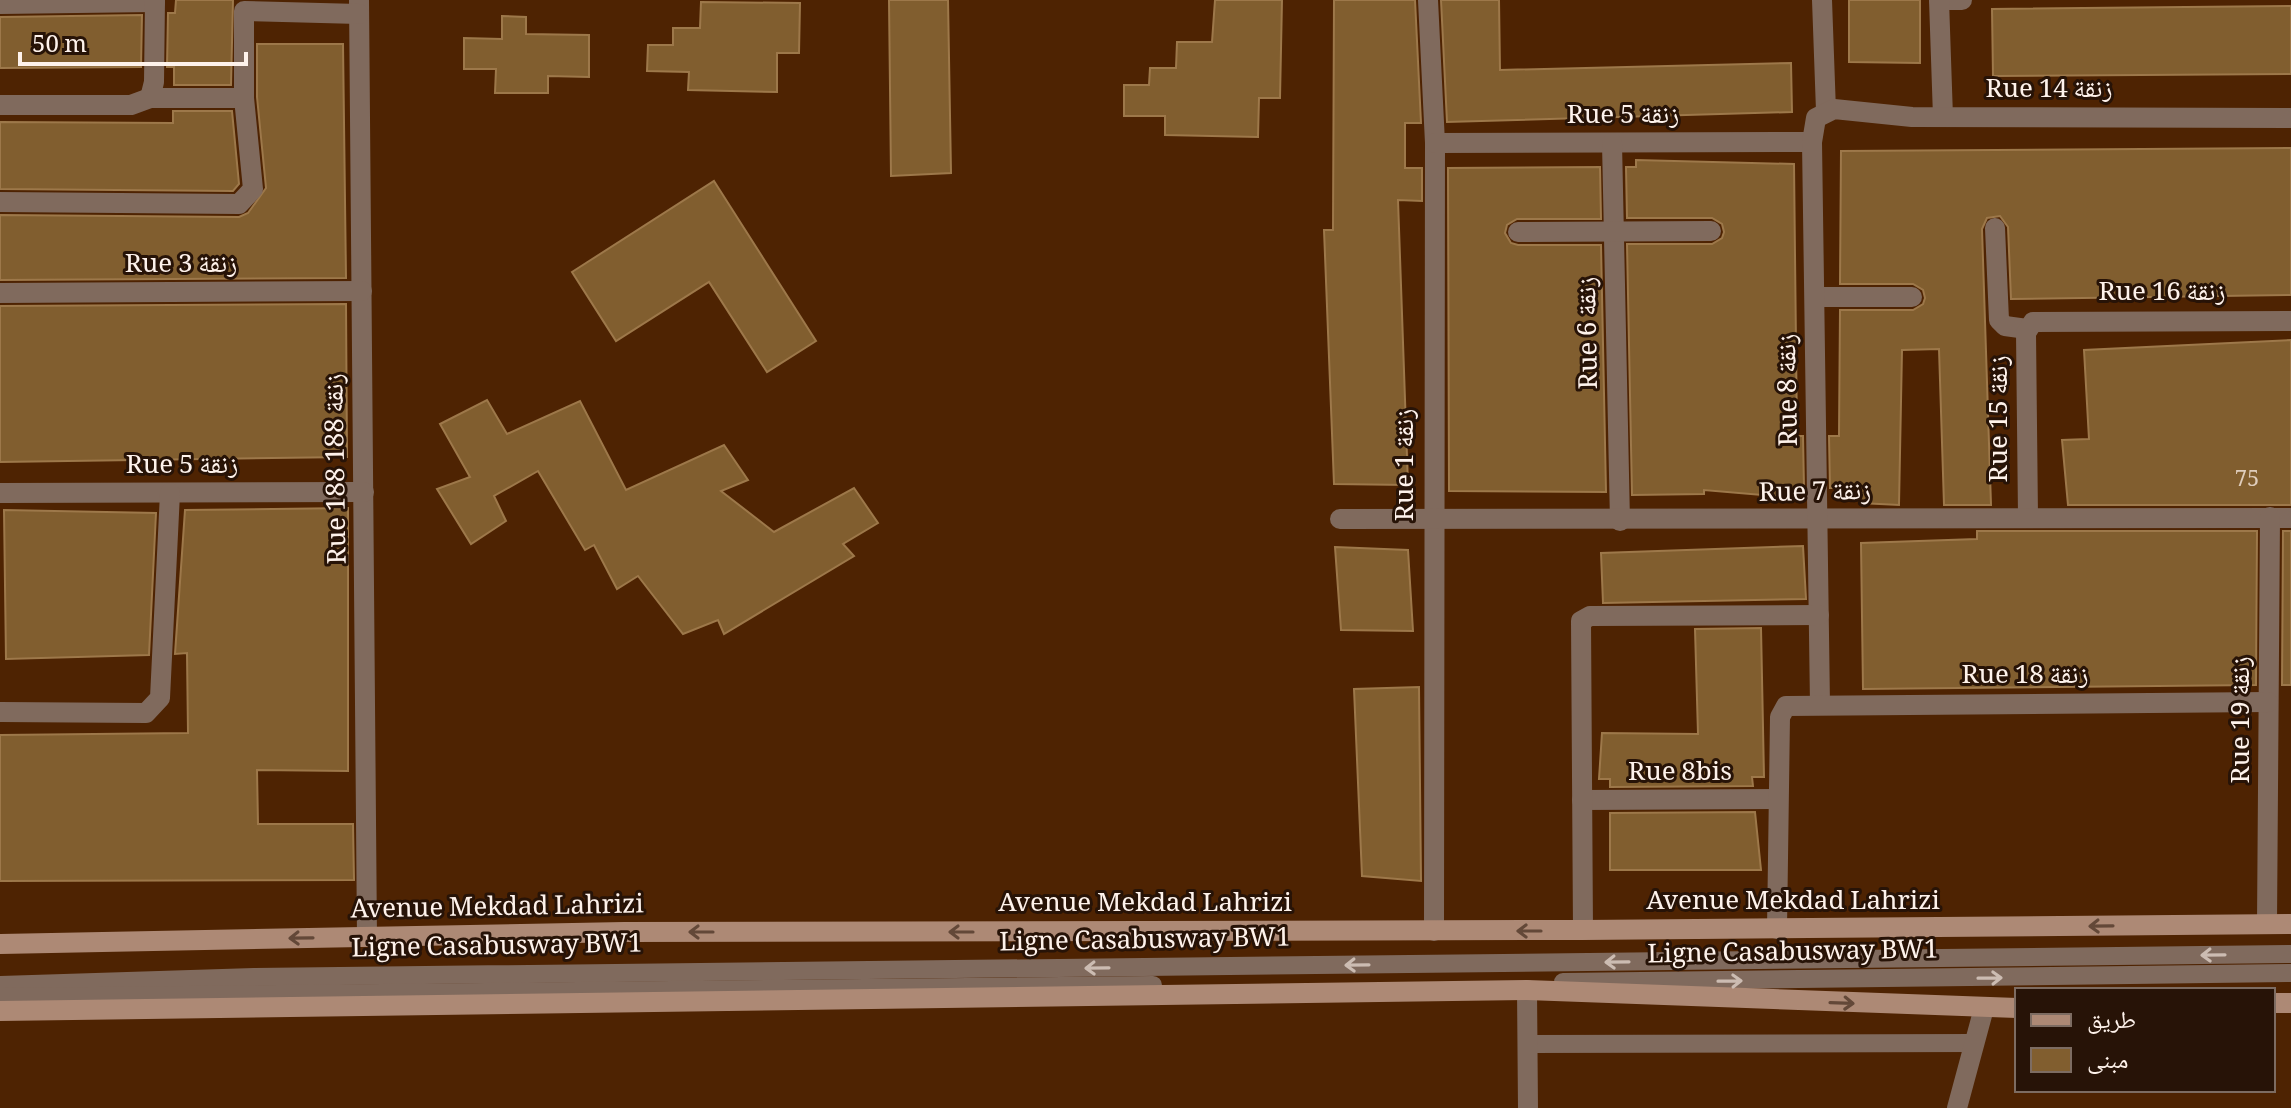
<svg xmlns="http://www.w3.org/2000/svg" width="2291" height="1108" font-family="Georgia,'Noto Naskh Arabic',serif">
<style>
.building{fill:#815e2f;stroke:#9d784a;stroke-width:2}
.lines{fill:none;stroke-linecap:round;stroke-linejoin:round}
.service{stroke:#806a5d;stroke-width:18}
.pedestrian{stroke:#806a5d;stroke-width:20}
.minor{stroke:#806a5d;stroke-width:20}
.secondary{stroke:#ad8975;stroke-width:20}
.oneway{stroke:#634838}
.oneway2{stroke:#ccbcb2}
.labels{text-anchor:middle;dominant-baseline:central;stroke-width:6;stroke-linejoin:round;paint-order:stroke}
.number-label{font-size:22px;fill:#dfcdbc}
.street-label{font-size:26px;fill:#fef2eb;stroke:#271307}
</style>
<rect width="100%" height="100%" fill="#4e2302"/>
<g class="building">
<polygon points="176,0 233,0 231,85 174,85 174,67 167,67 168,13 175,13"/>
<polygon points="889,0 948,0 951,173 891,176"/>
<polygon points="1215,0 1282,0 1280,98 1259,98 1258,137 1165,135 1165,116 1124,116 1124,85 1149,85 1150,68 1176,68 1177,42 1212,42"/>
<polygon points="1334,0 1415,0 1421,123 1405,123 1405,168 1422,168 1422,201 1398,200 1408,485 1334,484 1324,230 1333,230"/>
<polygon points="1441,0 1499,0 1500,70 1791,63 1792,112 1447,122"/>
<polygon points="1849,0 1920,0 1920,63 1849,62"/>
<polygon points="701,2 800,3 799,53 777,53 777,92 688,90 689,72 647,71 648,45 673,45 673,28 700,28"/>
<polygon points="2291,6 2291,74 1993,76 1992,9"/>
<polygon points="142,15 141,67 0,68 0,17"/>
<polygon points="502,16 526,17 526,34 589,35 589,77 548,76 548,93 495,93 496,69 464,69 464,38 502,39"/>
<polygon points="257,44 343,44 346,278 0,280 0,215 239,217 248,213 266,188 257,97"/>
<polygon points="173,111 232,111 239,184 233,191 0,189 0,122 173,123"/>
<polygon points="2291,148 2291,295 2011,299 2008,227 2000,216 1987,218 1982,229 1991,505 1944,505 1939,349 1902,350 1899,505 1860,503 1860,488 1830,488 1829,436 1839,436 1840,310 1913,310 1923,304 1925,298 1923,290 1913,284 1840,284 1841,151"/>
<polygon points="1636,160 1794,164 1797,436 1803,436 1804,488 1797,488 1797,498 1704,490 1704,494 1632,495 1627,244 1712,244 1722,238 1724,232 1722,224 1712,218 1627,218 1626,167 1636,167"/>
<polygon points="1600,167 1601,219 1517,219 1507,225 1505,233 1511,243 1518,245 1601,245 1606,492 1449,491 1448,168"/>
<polygon points="714,181 816,341 767,372 709,282 616,341 572,272"/>
<polygon points="346,304 347,457 0,462 0,306"/>
<polygon points="2291,340 2291,505 2068,505 2062,440 2089,439 2084,350"/>
<polygon points="487,400 507,434 580,401 626,490 724,445 748,480 721,491 774,532 854,488 878,523 843,544 854,556 724,634 718,620 683,634 638,576 617,589 594,545 585,550 538,471 494,496 506,521 471,544 437,489 470,477 440,424"/>
<polygon points="348,508 348,771 257,770 258,824 353,824 354,880 0,881 0,735 188,733 187,653 175,654 185,510"/>
<polygon points="4,510 156,513 149,655 6,659"/>
<polygon points="1977,531 2257,531 2256,685 1863,689 1861,543 1977,539"/>
<polygon points="2283,531 2291,531 2291,685 2282,685"/>
<polygon points="1803,546 1806,599 1603,603 1601,553"/>
<polygon points="1335,547 1408,550 1413,631 1341,630"/>
<polygon points="1761,628 1764,777 1752,777 1753,786 1610,787 1610,779 1599,779 1602,733 1698,734 1695,629"/>
<polygon points="1419,687 1421,881 1362,876 1354,689"/>
<polygon points="1755,812 1761,870 1610,870 1610,813"/>
</g>
<g class="lines">
<g class="service">
<polyline points="1563,982 2291,973"/>
<polyline points="0,985 254,977 2291,954"/>
<polyline points="0,997 1153,985"/>
<polyline points="1527,1044 1975,1043"/>
</g>
<polyline class="pedestrian" points="1939,0 1962,0"/>
<g class="minor">
<polyline points="359,0 367,937"/>
<polyline points="1428,0 1435,143 1434,931"/>
<polyline points="1822,0 1826,111"/>
<polyline points="1939,0 1943,117"/>
<polyline points="0,4 155,2"/>
<polyline points="150,98 154,82 155,0"/>
<polyline points="0,105 131,105 150,98 244,98"/>
<polyline points="1435,143 1812,142"/>
<polyline points="1612,143 1620,521"/>
<polyline points="0,202 239,204 253,189 244,98 244,11 359,14"/>
<polyline points="1995,228 1999,320 2005,326 2027,329"/>
<polyline points="1518,232 1711,231"/>
<polyline points="0,293 362,291"/>
<polyline points="1815,297 1912,297"/>
<polyline points="0,493 364,492"/>
<polyline points="2028,517 2026,333 2033,322 2291,321"/>
<polyline points="1340,519 2291,518"/>
<polyline points="1820,705 1812,142 1816,118 1834,109 1912,117 2291,118"/>
<polyline points="0,712 146,713 160,698 170,493"/>
<polyline points="1582,800 1778,799"/>
<polyline points="2267,924 2270,517"/>
<polyline points="1777,929 1780,717 1786,706 2268,702"/>
<polyline points="1583,930 1581,621 1590,616 1819,615"/>
<polyline points="1527,990 1528,1108"/>
<polyline points="1957,1108 1984,1008"/>
</g>
<g class="secondary">
<polyline points="0,944 624,932 1583,930 2291,924"/>
<polyline points="2273,1003 2291,1003"/>
<polyline points="0,1011 1527,990 2017,1008"/>
</g>
</g>
<defs><path id="oneway-shaft" d="M-6 0H5M1.5-3L5.5 0L1.5 3" fill="none" stroke-width="1.6" stroke-linecap="round" stroke-linejoin="round" transform="scale(2)"/></defs>
<g class="oneway">
<use href="#oneway-shaft" transform="translate(2101 926) rotate(179)"/>
<use href="#oneway-shaft" transform="translate(1529 931) rotate(180)"/>
<use href="#oneway-shaft" transform="translate(701 932) rotate(180)"/>
<use href="#oneway-shaft" transform="translate(961 932) rotate(180)"/>
<use href="#oneway-shaft" transform="translate(301 938) rotate(179)"/>
<use href="#oneway-shaft" transform="translate(1842 1003) rotate(2)"/>
</g>
<g class="oneway2">
<use href="#oneway-shaft" transform="translate(2213 955) rotate(179)"/>
<use href="#oneway-shaft" transform="translate(1617 962) rotate(179)"/>
<use href="#oneway-shaft" transform="translate(1357 965) rotate(179)"/>
<use href="#oneway-shaft" transform="translate(1097 968) rotate(179)"/>
<use href="#oneway-shaft" transform="translate(1990 978) rotate(-1)"/>
<use href="#oneway-shaft" transform="translate(1730 981) rotate(-1)"/>
</g>
<g class="labels">
<g class="number-label">
<text x="2247" y="481">75</text>
</g>
<g class="street-label">
<text x="2049" y="91">Rue 14 زنقة</text>
<text x="1623" y="117">Rue 5 زنقة</text>
<text x="181" y="266">Rue 3 زنقة</text>
<text x="2162" y="294">Rue 16 زنقة</text>
<text transform="translate(1590 333) rotate(-91)">Rue 6 زنقة</text>
<text transform="translate(1790 390) rotate(-91)">Rue 8 زنقة</text>
<text transform="translate(2001 419) rotate(-90)">Rue 15 زنقة</text>
<text transform="translate(1407 465) rotate(-90)">Rue 1 زنقة</text>
<text x="182" y="467">Rue 5 زنقة</text>
<text transform="translate(338 469) rotate(-91)">Rue 188 زنقة 188</text>
<text transform="translate(1815 494) rotate(-1)">Rue 7 زنقة</text>
<text x="2025" y="677">Rue 18 زنقة</text>
<text transform="translate(2243 720) rotate(-90)">Rue 19 زنقة</text>
<text x="1680" y="774">Rue 8bis</text>
<text x="1793" y="903">Avenue Mekdad Lahrizi</text>
<text x="1145" y="905">Avenue Mekdad Lahrizi</text>
<text transform="translate(497 909) rotate(-1)">Avenue Mekdad Lahrizi</text>
<text transform="translate(1145 942) rotate(-1)">Ligne Casabusway BW1</text>
<text transform="translate(497 948) rotate(-1)">Ligne Casabusway BW1</text>
<text transform="translate(1793 954) rotate(-1)">Ligne Casabusway BW1</text>
</g>
</g>
<rect x="2015" y="988" width="260" height="104" fill="#271307" stroke="#7d6c62" stroke-width="2"/>
<rect x="2031" y="1014" width="40" height="12" fill="#ad8975" stroke="#7d6c62" stroke-width="2"/>
<text x="2087" y="1028" font-size="24" fill="#fef2eb">طريق</text>
<rect x="2031" y="1048" width="40" height="24" fill="#815e2f" stroke="#7d6c62" stroke-width="2"/>
<text x="2087" y="1068" font-size="24" fill="#fef2eb">مبنى</text>
<path d="M20 52v12h226v-12" fill="none" stroke="#fef2eb" stroke-width="4"/>
<text x="32" y="52" font-size="24" fill="#fef2eb" stroke="#271307" stroke-width="6" paint-order="stroke">50 m</text>
</svg>
